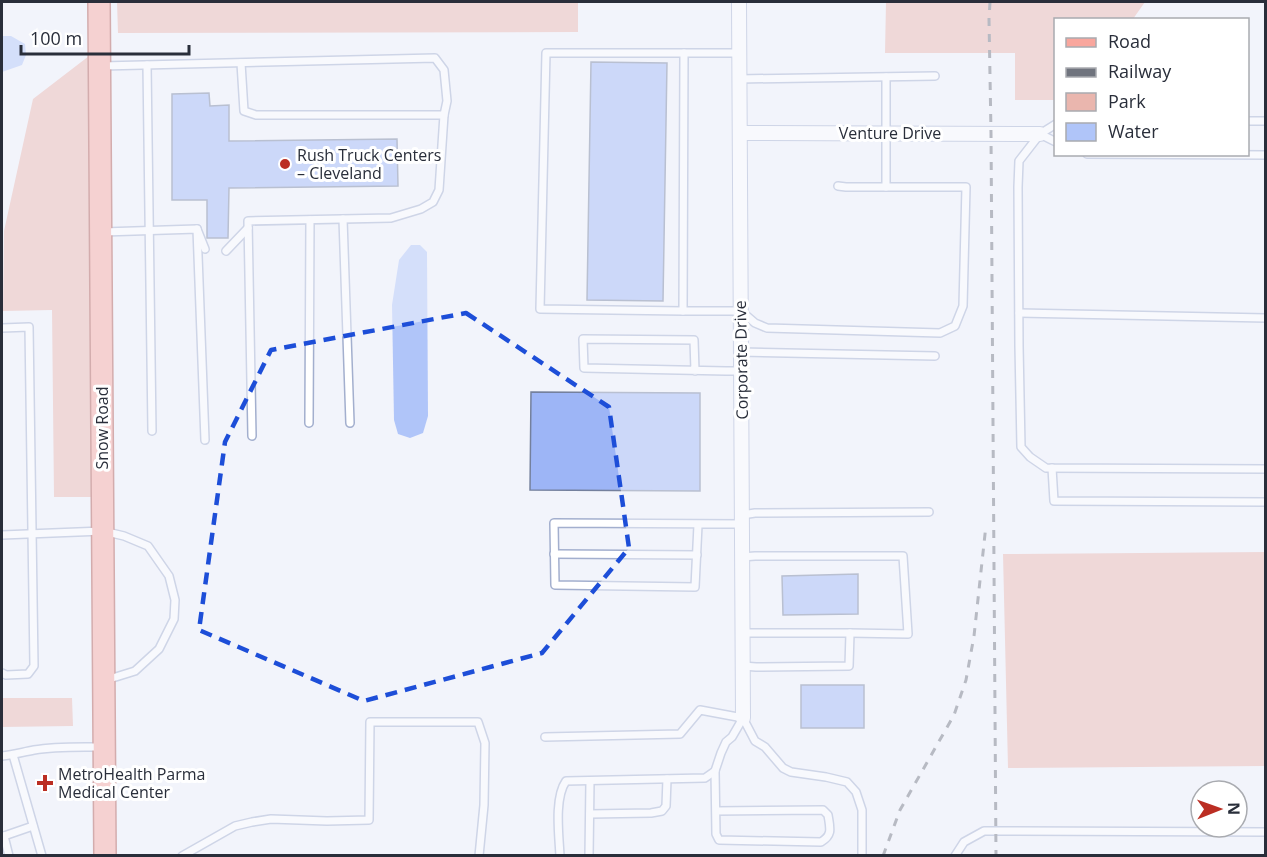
<svg xmlns="http://www.w3.org/2000/svg" width="1267" height="857" font-family="'Open Sans',sans-serif">
<style>
.green{fill:#eab6ae}
.water{fill:#b0c5f9}
.building{fill:#9db5f6;stroke:#74809d;stroke-width:1.5}
.lines{fill:none;stroke-linecap:round;stroke-linejoin:round}
.service-casing{stroke:#a3afce;stroke-width:10}
.minor-casing{stroke:#a3afce;stroke-width:16}
.primary-casing{stroke:#ae564f;stroke-width:24}
.service{stroke:#fff;stroke-width:7}
.minor{stroke:#fff;stroke-width:14}
.primary{stroke:#f9a69d;stroke-width:21}
.rail{stroke:#70747e;stroke-width:3;stroke-dasharray:8 8;stroke-linecap:butt}
.marked{fill:none;stroke:#1d4ed8;stroke-width:4.5;stroke-dasharray:12 8;stroke-linejoin:round}
.poi-dot{fill:#bb2e23;stroke:#fff;stroke-width:2}
.labels{text-anchor:middle;dominant-baseline:central;stroke-width:6;stroke-linejoin:round;paint-order:stroke}
.street-label{font-size:16px;fill:#292e3a;stroke:#fff}
.poi-label{font-size:16px;fill:#292e3a;stroke:#fff;text-anchor:start}
</style>
<rect width="100%" height="100%" fill="#f2f4fb"/>
<g class="green">
<polygon points="117,2 578,2 578,32 118,33"/>
<polygon points="886,2 1145,2 1133,19 1056,20 1055,100 1015,100 1015,53 885,53"/>
<polygon points="89,56 94,497 54,497 52,310 3,311 4,231 33,99"/>
<polygon points="1265,552 1265,766 1008,768 1003,554"/>
<polygon points="2,698 72,698 73,726 2,727"/>
</g>
<g class="water">
<polygon points="2,36 11,36 25,44 26,55 22,65 2,72"/>
<polygon points="411,245 420,245 427,252 428,416 423,433 410,438 398,434 394,420 392,305 399,260"/>
</g>
<g class="building">
<polygon points="591,62 667,63 663,301 587,300"/>
<polygon points="209,93 210,106 229,105 229,141 397,139 398,186 229,188 228,238 207,238 207,200 172,200 172,94"/>
<polygon points="531,392 700,393 700,491 530,490"/>
<polygon points="858,574 858,614 783,615 782,576"/>
<rect x="801" y="685" width="63" height="43"/>
</g>
<g class="lines">
<defs>
<g id="service">
<polyline points="739,53 684,53 683,311 741,311 755,323 767,328 940,333 955,326 963,306 966,187 846,187 838,186"/>
<polyline points="241,63 244,111 256,115 444,115"/>
<polyline points="147,65 152,431"/>
<polyline points="102,66 435,58 444,70 447,101 444,115 439,190 433,202 421,209 391,218 248,221 252,436"/>
<polyline points="886,77 886,187"/>
<polyline points="739,79 935,76"/>
<polyline points="1248,121 1266,121"/>
<polyline points="1056,124 1040,134 1019,161 1018,187 1019,346 1021,447 1030,457 1046,468 1266,469"/>
<polyline points="1040,134 1056,142"/>
<polyline points="1087,154 1266,155"/>
<polyline points="343,219 350,423"/>
<polyline points="197,229 205,440"/>
<polyline points="103,232 197,229 205,249"/>
<polyline points="226,251 248,228"/>
<polyline points="683,311 540,309 546,53 684,53"/>
<polyline points="1019,313 1266,318"/>
<polyline points="2,328 29,327 34,666 28,674 6,675 2,673"/>
<polyline points="741,352 935,356"/>
<polyline points="695,371 694,340 583,339 584,368 726,371 741,371"/>
<polyline points="309,423 310,220"/>
<polyline points="1052,468 1054,501 1266,502"/>
<polyline points="742,515 755,513 929,512"/>
<polyline points="698,525 695,587 555,585 554,523 742,524"/>
<polyline points="2,535 103,531 124,536 148,546 169,576 175,600 174,619 159,649 135,671 106,680"/>
<polyline points="554,554 697,555"/>
<polyline points="742,557 755,556 903,556 908,634 850,633"/>
<polyline points="743,666 756,667 849,666 850,633 743,633"/>
<polyline points="743,718 755,741 765,747 783,768 791,772 826,777 847,782 856,792 862,810 862,856"/>
<polyline points="545,737 680,734 700,710 743,718"/>
<polyline points="13,755 42,856"/>
<path d="M2,756c11,-1 21,-4 32,-6 22,-4 46,-3 68,-3"/>
<path d="M715,771l1,63 3,6 102,2c12,-7 9,-14 7,-27l-5,-5 -107,1"/>
<polyline points="590,814 651,813 662,811 666,806 667,779"/>
<polyline points="4,836 33,826"/>
<polyline points="2,837 4,836 9,856"/>
<polyline points="182,856 235,826 252,822 271,819 327,821 369,820 370,722 478,722 485,743 484,805 479,856"/>
<path d="M560,856c-1,-21 -6,-58 6,-75l139,-3 10,-7 6,-18 5,-11 6,-5 11,-19"/>
<polyline points="589,856 590,781"/>
<polyline points="955,856 964,842 984,831 1266,832"/>
</g>
<g id="minor">
<polyline points="739,2 743,718"/>
<polyline points="740,133 1040,134"/>
</g>
<polyline id="primary" points="99,2 105,856"/>
</defs>
<use href="#service" class="service-casing"/>
<use href="#minor" class="minor-casing"/>
<use href="#primary" class="primary-casing"/>
<use href="#service" class="service"/>
<use href="#minor" class="minor"/>
<use href="#primary" class="primary"/>
<g class="rail">
<polyline points="990,2 989,19 991,133 996,856"/>
<polyline points="883,856 900,810 954,715 966,680 974,636 986,525"/>
</g>
</g>
<path d="M0 0H1267V857H0ZM466,313l143,94 20,141 -87,105 -178,48 -165,-71 26,-188 46,-92z" fill="#f2f4fb" fill-opacity=".55" fill-rule="evenodd"/>
<path class="marked" d="M466,313l143,94 20,141 -87,105 -178,48 -165,-71 26,-188 46,-92z"/>
<g class="poi-dot">
<circle cx="285" cy="164" r="6"/>
<path d="M42 774h6v6h6v6h-6v6h-6v-6h-6v-6h6z"/>
</g>
<g class="labels">
<g class="street-label">
<text x="890" y="133">Venture Drive</text>
<text transform="translate(741 360) rotate(-91)">Corporate Drive</text>
<text transform="translate(102 428) rotate(-90)">Snow Road</text>
</g>
<g class="poi-label">
<text x="297" y="155">Rush Truck Centers<tspan x="297" dy="18">– Cleveland</tspan></text>
<text x="58" y="774">MetroHealth Parma<tspan x="58" dy="18">Medical Center</tspan></text>
</g>
</g>
<rect width="1267" height="857" fill="none" stroke="#292e3a" stroke-width="6"/>
<rect x="1054" y="18" width="195" height="138" fill="#ffffff" stroke="#a9abb0" stroke-width="1.5"/>
<rect x="1066" y="38" width="30" height="9" fill="#f9a69d" stroke="#a9abb0" stroke-width="1.5"/>
<text x="1108" y="48" font-size="18" fill="#292e3a">Road</text>
<rect x="1066" y="68" width="30" height="9" fill="#70747e" stroke="#a9abb0" stroke-width="1.5"/>
<text x="1108" y="78" font-size="18" fill="#292e3a">Railway</text>
<rect x="1066" y="93" width="30" height="18" fill="#eab6ae" stroke="#a9abb0" stroke-width="1.5"/>
<text x="1108" y="108" font-size="18" fill="#292e3a">Park</text>
<rect x="1066" y="123" width="30" height="18" fill="#b0c5f9" stroke="#a9abb0" stroke-width="1.5"/>
<text x="1108" y="138" font-size="18" fill="#292e3a">Water</text>
<g transform="translate(1219 809) rotate(89)"><circle r="28" fill="#ffffff" stroke="#a9abb0" stroke-width="1.5"/>
<path d="M0-4.5L10 22L0 15L-10 22Z" fill="#bb2e23"/>
<text y="-9" font-size="16" font-weight="bold" text-anchor="middle" fill="#292e3a">N</text>
</g>
<path d="M21 45v9h168v-9" fill="none" stroke="#292e3a" stroke-width="3"/>
<text x="30" y="45" font-size="18" fill="#292e3a" stroke="#ffffff" stroke-width="4.5" paint-order="stroke">100 m</text>
</svg>
